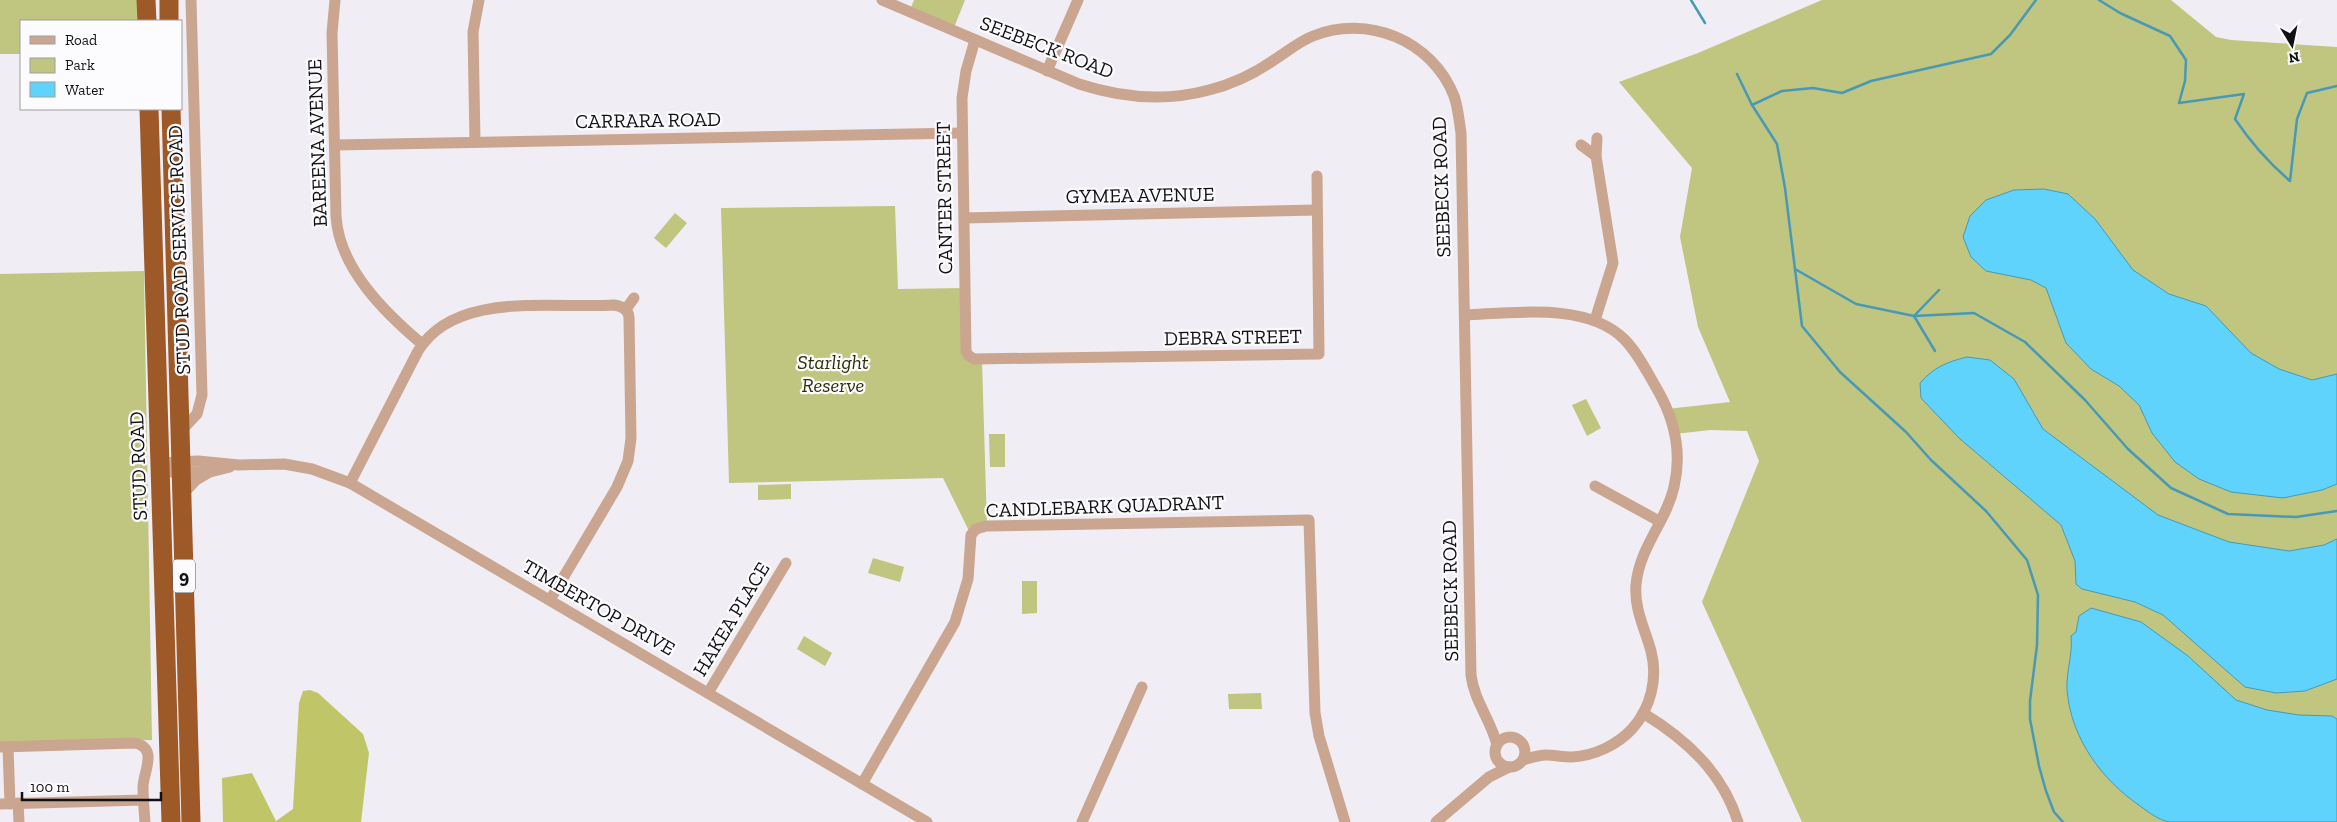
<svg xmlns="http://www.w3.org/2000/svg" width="2337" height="822" font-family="'Zilla Slab',serif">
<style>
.green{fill:#c0c580}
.forest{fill:#c0c667}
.water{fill:#5fd3fc;stroke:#4899b6}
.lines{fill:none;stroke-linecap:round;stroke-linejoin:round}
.stream{stroke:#4899b6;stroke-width:2.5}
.minor{stroke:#caa58f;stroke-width:11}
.trunk{stroke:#9e5928;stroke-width:19}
.labels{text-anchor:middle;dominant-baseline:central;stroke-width:4.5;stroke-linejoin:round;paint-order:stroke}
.shield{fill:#fcfbfe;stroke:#58585a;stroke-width:1}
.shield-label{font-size:19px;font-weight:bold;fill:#121214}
.street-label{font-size:20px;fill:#121214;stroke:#fcfbfe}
.park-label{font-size:20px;font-style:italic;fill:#2d2f05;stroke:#fcfbfe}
</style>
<rect width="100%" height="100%" fill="#f0edf4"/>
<g class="green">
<polygon points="0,0 139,0 141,21 21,21 21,54 0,54"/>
<polygon points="914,0 965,0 953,30 910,10"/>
<polygon points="1822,0 2171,0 2216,37 2231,40 2337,47 2337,822 1802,822 1702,602 1759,461 1747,431 1710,430 1675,434 1667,409 1730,402 1698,327 1680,237 1692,168 1619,82 1698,53"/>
<polygon points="895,206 898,289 965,288 966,351 982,361 987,526 971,535 943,478 729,483 721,208"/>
<polygon points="675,213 687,223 666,248 654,238"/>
<polygon points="144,271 152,740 0,744 0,274"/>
<polygon points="1586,399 1601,428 1587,436 1572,405"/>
<polygon points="989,434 1005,434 1005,467 990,467"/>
<polygon points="791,484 791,499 758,500 758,485"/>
<polygon points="873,558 904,567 900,582 868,573"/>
<polygon points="1022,581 1037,581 1037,613 1022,614"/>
<polygon points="804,636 832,653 825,666 797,649"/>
<polygon points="1261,693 1262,709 1229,709 1228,694"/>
</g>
<polygon class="forest" points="310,690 318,693 363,734 369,753 361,822 223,822 222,778 252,773 276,821 293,809 299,703 303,691"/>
<g class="water">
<polygon points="2044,189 2068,194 2095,219 2133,270 2169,294 2206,306 2251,353 2279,369 2312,380 2337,374 2337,484 2322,490 2283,498 2231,492 2199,479 2175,462 2152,433 2139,405 2119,386 2091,369 2066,343 2046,288 2031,280 1986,271 1971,257 1963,237 1970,216 1986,200 2014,190"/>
<path d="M1967,357l23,3 24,19 29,50 115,86 71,27 60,9 35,-6 13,-6v140l-32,12 -29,2 -31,-6 -82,-72 -28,-13 -53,-13 -6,-5 -1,-23 -14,-36 -102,-87 -38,-40 -1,-15c14,-16 27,-21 47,-26z"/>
<path d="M2091,608l50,14 47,34 48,44 31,10 32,5 33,1 5,3v103h-167c-12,-2 -20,-9 -30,-16 -39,-27 -69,-68 -73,-116 -1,-18 6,-36 4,-54l5,-4 3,-16z"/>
</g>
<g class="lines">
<g class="stream">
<polyline points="1691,0 1705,23"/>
<path d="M2099,0l21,13 50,23 16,24 -1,21 -6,22 65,-9 -9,25c16,24 33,43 55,62l7,-62 10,-26 30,-7"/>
<polyline points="1737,74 1752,105 1782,91 1813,88 1842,93 1871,81 1991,54 2010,35 2036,0"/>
<polyline points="1752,105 1777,144 1785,188 1802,326 1840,372 1906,432 1931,460 1986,511 2027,560 2038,595 2037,645 2030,701 2030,719 2039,766 2046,791 2054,812 2063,822"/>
<polyline points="1795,269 1856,304 1914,316 1974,313 2025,342 2085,400 2128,449 2171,488 2228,514 2296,517 2337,511"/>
<polyline points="1935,351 1914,316 1939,290"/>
</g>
<g class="minor">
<path d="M335,0l-3,33 4,183c3,52 49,97 86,128"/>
<path d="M882,0l197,84c43,14 86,18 130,6 24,-6 45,-16 65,-30 13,-8 24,-18 39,-24 54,-22 119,4 141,60 4,11 5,24 7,37l10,542c3,26 20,45 26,70"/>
<polyline points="975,40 966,71 962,98 966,351 968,355 974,359 1319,354 1317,176"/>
<polyline points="1047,71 1078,0"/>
<polyline points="475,142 473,32 479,0"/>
<polyline points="335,145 962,133"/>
<polyline points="1581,145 1596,156"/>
<polyline points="964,218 1317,210"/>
<polyline points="626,309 634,298"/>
<path d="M1465,315c48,-2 122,-13 159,24 14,14 23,33 33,50 18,31 25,64 17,98 -8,35 -35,61 -38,98 -2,24 9,44 15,66 7,27 0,57 -19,78 -15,16 -38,27 -60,28 -9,0 -18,-2 -26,-2 -8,0 -16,3 -23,5"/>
<polyline points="1595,320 1613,263 1596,156 1597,138"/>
<polyline points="180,432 197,414 202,395 191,0"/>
<polyline points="160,463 198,461 239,465 284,464 312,469 350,483 927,822"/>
<polyline points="161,472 210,472 230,467"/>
<path d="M350,483l68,-132c37,-61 135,-42 196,-46 8,1 14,4 15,12l2,121 -3,23 -11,26 -67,113"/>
<polyline points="1595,486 1659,521"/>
<polyline points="182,495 196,480 208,473"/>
<polyline points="708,693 786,563"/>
<path d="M1643,713c44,27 79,59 95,109"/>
<circle cx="1510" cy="752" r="15"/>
<path d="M0,747l135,-4c23,5 9,28 8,43 0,12 1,24 2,36"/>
<polyline points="8,747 10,804"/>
<polyline points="862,784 955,622 968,579 971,535 976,529 986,526 1309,520 1315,713 1319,736 1345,822"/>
<polyline points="18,803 19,822"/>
<polyline points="0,804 144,800"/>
<polyline points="1082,822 1142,687"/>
<polyline points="1436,822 1489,777 1509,767"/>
</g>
<g class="trunk">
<polyline points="146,0 147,21"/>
<polyline points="169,0 169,21"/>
<polyline points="149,109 171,822"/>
<polyline points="171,109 191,822"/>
</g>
</g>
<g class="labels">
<rect class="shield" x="173" y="559.5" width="22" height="33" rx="4"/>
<g class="shield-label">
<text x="184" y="576">9</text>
</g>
<g class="street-label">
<text transform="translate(1047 47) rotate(21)">SEEBECK ROAD</text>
<text transform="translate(648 120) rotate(-1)">CARRARA ROAD</text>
<text transform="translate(317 143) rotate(-92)">BAREENA AVENUE</text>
<text transform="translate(1441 187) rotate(-92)">SEEBECK ROAD</text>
<text transform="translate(1140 195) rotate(-1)">GYMEA AVENUE</text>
<text transform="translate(944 198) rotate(-91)">CANTER STREET</text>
<text transform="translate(179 250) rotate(-92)">STUD ROAD SERVICE ROAD</text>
<text transform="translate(1233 337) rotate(-1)">DEBRA STREET</text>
<text transform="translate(138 466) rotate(-92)">STUD ROAD</text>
<text transform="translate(1105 506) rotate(-2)">CANDLEBARK QUADRANT</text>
<text transform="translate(1450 591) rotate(-91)">SEEBECK ROAD</text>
<text transform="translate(599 607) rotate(30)">TIMBERTOP DRIVE</text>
<text transform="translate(731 619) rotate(-59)">HAKEA PLACE</text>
</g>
<g class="park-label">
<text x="833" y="362">Starlight<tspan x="833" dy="23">Reserve</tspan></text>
</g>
</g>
<rect x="20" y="20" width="162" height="90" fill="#fcfbfe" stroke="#9e9ea0"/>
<rect x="30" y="36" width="25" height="8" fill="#caa58f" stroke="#9e9ea0"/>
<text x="65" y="45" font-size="15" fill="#121214">Road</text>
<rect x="30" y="58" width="25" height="15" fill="#c0c580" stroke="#9e9ea0"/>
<text x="65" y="70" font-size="15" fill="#121214">Park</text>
<rect x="30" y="82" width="25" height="15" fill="#5fd3fc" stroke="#9e9ea0"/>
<text x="65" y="95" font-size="15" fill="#121214">Water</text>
<g transform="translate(2292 45) rotate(170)" stroke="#fcfbfe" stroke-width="4" paint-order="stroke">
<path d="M0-4L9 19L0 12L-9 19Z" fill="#121214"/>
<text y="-8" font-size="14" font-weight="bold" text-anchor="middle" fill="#121214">N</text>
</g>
<path d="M22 792v8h139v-8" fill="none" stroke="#121214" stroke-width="2.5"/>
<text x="30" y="792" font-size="15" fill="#121214" stroke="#fcfbfe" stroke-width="4" paint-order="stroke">100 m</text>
</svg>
